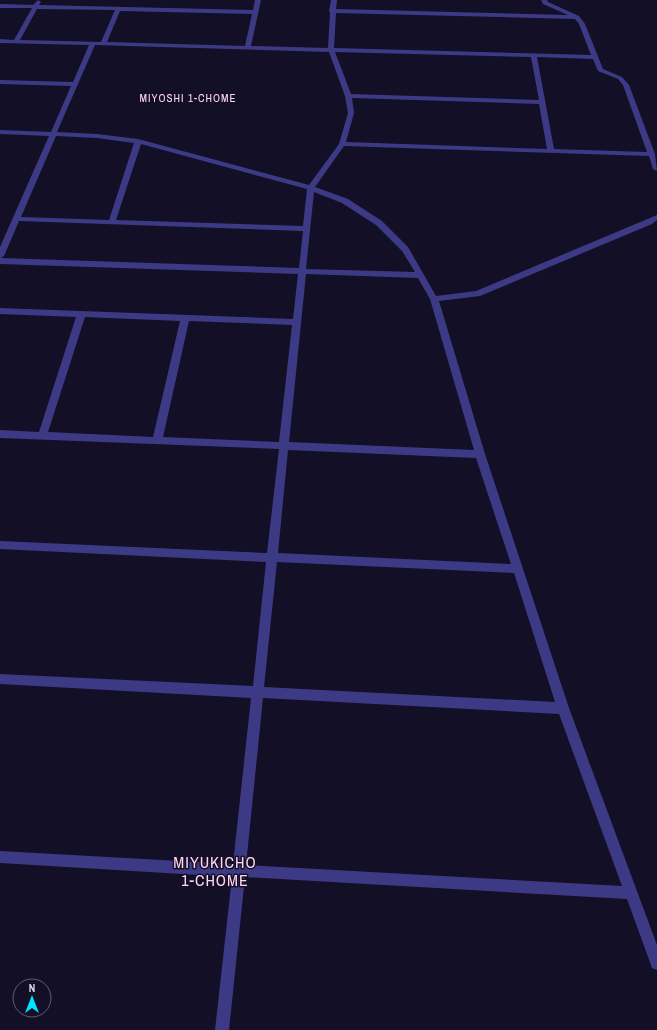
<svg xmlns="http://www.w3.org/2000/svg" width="657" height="1030" font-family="'Archivo Narrow',sans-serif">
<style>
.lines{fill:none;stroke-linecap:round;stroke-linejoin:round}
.minor{fill:#3d3a85;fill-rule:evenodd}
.labels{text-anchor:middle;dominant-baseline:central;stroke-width:3;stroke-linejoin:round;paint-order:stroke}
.far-neighbourhood-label{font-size:11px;letter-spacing:1px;fill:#ffd6f0;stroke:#130f26}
.near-neighbourhood-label{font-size:16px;letter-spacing:1px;fill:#ffd6f0;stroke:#130f26}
</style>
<rect width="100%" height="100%" fill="#130f26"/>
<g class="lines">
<path class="minor" d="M38,0l3,2 -2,3 214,5 2,-10h6l-10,46 77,2 2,-36 -1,-1 2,-11h6l-1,9 232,6 -25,-11 -2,-4h6l1,2 31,14 6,8 18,45 19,8 7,8 26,69 2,17 -4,-2 -4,-13 -305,-10 -29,41 33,12 34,22 26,26 28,49 40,-5 181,-76v5l-5,4 -172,72 -41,5 46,153 84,254 88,237v25l-5,-2 -25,-69 -382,-22 -16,153h-14l17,-153 -232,-14v-12l233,13 18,-166 -251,-14v-10l253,12 13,-124 -266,-13v-8l267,12 12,-104 -279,-11v-8l39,2 37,-115 -76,-3v-6l293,11 5,-45 -298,-10v-17l49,-111 -49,-2v-4l51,2 20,-46 -71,-2v-4l73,2 16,-37 -89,-2v-4l14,1 18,-32h-32v-4l33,1zM37,9l78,1 -14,32 -81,-2zM120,11l132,3 -7,32 -138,-4zM336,13l239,6 4,5 12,31 -257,-7zM95,45l234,7 16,44 3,17 -9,31 -30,41 -171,-46 -41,-5 -40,-2zM335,52l196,5 8,43 -188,-6zM537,57l56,2 5,12 20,8 5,6 24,67 -93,-3zM352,98l187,6 8,45 -201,-7 8,-29zM56,136l41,2 37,5 -25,77 -88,-3zM141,144l166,45 -4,37 -187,-6zM314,192l28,11 34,22 26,26 13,21 -109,-3zM19,221l284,10 -4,37 -298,-10 3,-2zM306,274l112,4 12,21 44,151 -185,-8zM85,317l95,4 -27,116 -105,-5zM189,321l103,4 -13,117 -116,-5zM288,450l188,8 35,106 -233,-11zM277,562l237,11 41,129 -291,-15zM263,698l296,16 63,172 -376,-21z"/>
</g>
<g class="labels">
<g class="far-neighbourhood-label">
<text x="188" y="98">MIYOSHI 1-CHOME</text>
</g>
<g class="near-neighbourhood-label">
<text x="215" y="862">MIYUKICHO<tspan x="215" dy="18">1-CHOME</tspan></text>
</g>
</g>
<g transform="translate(32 998)"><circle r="19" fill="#130f26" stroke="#625e7d"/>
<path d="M0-3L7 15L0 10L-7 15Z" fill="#00e5ff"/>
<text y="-6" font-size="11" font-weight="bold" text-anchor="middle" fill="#d9d4ff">N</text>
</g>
</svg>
